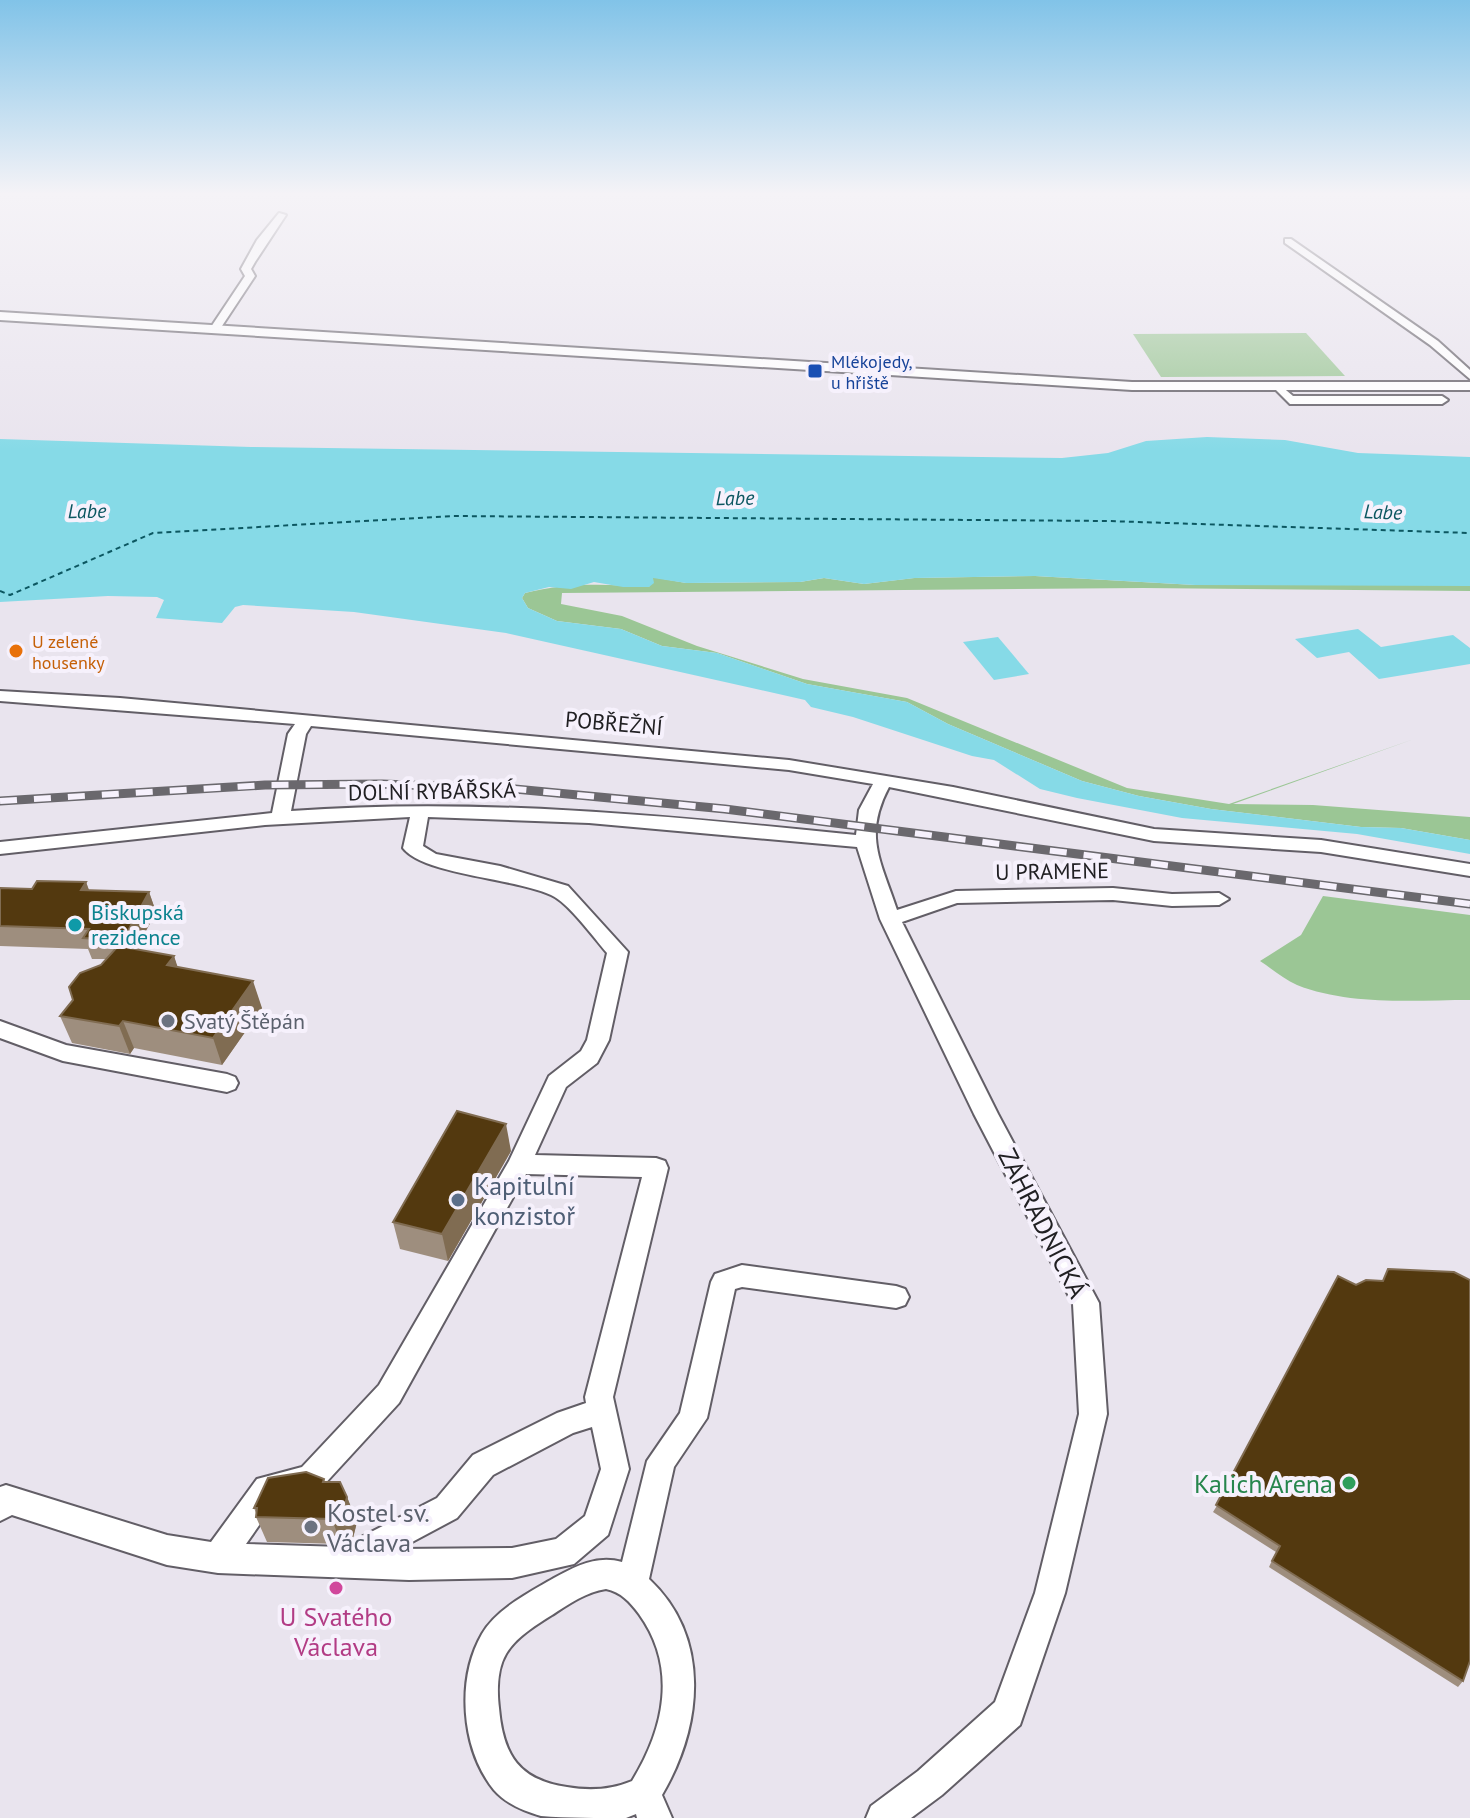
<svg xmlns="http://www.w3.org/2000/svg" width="1470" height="1818" font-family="'PT Sans',sans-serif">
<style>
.green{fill:#9bc695}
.water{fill:#86dae7}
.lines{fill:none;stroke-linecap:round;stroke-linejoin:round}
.ferry{stroke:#0c5761;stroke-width:2;stroke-dasharray:5 4;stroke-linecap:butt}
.minor-casing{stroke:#625e66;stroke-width:4}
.tertiary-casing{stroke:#625e66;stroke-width:4}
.minor{fill:#fff;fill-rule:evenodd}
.tertiary{fill:#fff;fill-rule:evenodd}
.rail-casing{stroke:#6a686d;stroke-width:9}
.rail{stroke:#f6f1fc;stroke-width:6;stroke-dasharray:17;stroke-linecap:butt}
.wall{fill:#9e8e7e}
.shaded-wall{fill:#806c52}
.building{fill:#53390f;stroke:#806c52;stroke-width:2}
.transit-dot{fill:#1a4fb4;stroke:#f6f1fc;stroke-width:3}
.food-dot{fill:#e8710a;stroke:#f6f1fc;stroke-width:3}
.culture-dot{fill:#0f9aa8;stroke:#f6f1fc;stroke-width:3}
.worship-dot{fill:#6b7280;stroke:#f6f1fc;stroke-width:3}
.service-dot{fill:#5c6f8a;stroke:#f6f1fc;stroke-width:3}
.leisure-dot{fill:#2e9e5b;stroke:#f6f1fc;stroke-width:3}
.hotel-dot{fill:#d1479c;stroke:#f6f1fc;stroke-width:3}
.labels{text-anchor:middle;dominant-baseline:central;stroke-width:8;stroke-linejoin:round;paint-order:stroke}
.far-transit-label{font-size:18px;fill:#164399;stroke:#f6f1fc;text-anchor:start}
.far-food-label{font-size:18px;fill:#c56008;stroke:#f6f1fc;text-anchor:start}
.far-water-label{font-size:20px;font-style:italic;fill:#0c5761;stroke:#f6f1fc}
.street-label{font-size:22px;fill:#212023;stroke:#f6f1fc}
.culture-label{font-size:22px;fill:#0d838f;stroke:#f6f1fc;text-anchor:start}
.worship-label{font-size:22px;fill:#5b616d;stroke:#f6f1fc;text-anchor:start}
.near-service-label{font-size:26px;fill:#4e5e75;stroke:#f6f1fc;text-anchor:start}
.near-street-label{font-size:26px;fill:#212023;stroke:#f6f1fc}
.near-leisure-label{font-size:26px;fill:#27864d;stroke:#f6f1fc;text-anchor:end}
.near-worship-label{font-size:26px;fill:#5b616d;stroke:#f6f1fc;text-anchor:start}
.near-hotel-label{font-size:26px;fill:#b23c85;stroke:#f6f1fc}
</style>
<rect width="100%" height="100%" fill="#e9e4ee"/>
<g class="green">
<polygon points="1306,333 1345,376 1161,377 1133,334"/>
<path d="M1035,576l160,9h262l13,1v5l-327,-3 -581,5 -1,11 61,12 75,30 106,33 104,19 220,90 102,16 185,-65 56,1 -56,-1 -181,65 80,1 157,12v23l-69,-12 -40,-1 -150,-18 -72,-13 -57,-15 -134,-57 -41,-22 -100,-18 -90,-31 -55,-7 -41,-17 -64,-8 -29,-13 -6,-10 3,-5c41,-11 82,-9 124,-6l3,-10 34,6 114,-1 24,-4 40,6 50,-6z"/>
<path d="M1323,896l147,19v85c-55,0 -120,6 -173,-15 -13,-6 -25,-16 -37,-24l41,-26z"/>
</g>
<g class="water">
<polygon points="1207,437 1285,440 1358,453 1470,457 1470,586 1195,585 1035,576 915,578 864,584 824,578 800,582 686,583 653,578 654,583 649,587 623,587 594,582 571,589 549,587 525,593 522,598 528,608 557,621 621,629 662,646 717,653 807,684 907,702 948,724 1082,781 1139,796 1211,809 1361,827 1401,828 1470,840 1470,854 1357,834 1182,818 1077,798 1040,789 994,760 972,756 853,717 811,707 805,700 506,633 354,612 243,605 235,607 222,623 156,618 164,600 157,597 108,596 0,602 0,439 251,447 1062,458 1108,453 1146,441"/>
<polygon points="1358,629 1381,647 1453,635 1470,648 1470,664 1379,679 1349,652 1317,658 1295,639"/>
<polygon points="998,637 1029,674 994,680 963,642"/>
</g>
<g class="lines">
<polyline class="ferry" points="0,591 10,595 153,533 453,516 1108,521 1470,533"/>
<defs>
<g id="minor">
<polygon points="279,213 286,215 255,262 251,269 255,276 218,332 210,332 209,330 245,276 241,269 257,240"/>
<polygon points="1285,239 1291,239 1438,341 1470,370 1470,379 1430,345 1285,243"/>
<polygon points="1280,385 1293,396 1442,396 1448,400 1442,404 1290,404 1274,388"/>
<path d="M0,691l120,7 669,62 164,27 201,42 167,11 149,24v12l-149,-24 -167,-11 -265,-54c-26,49 -8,74 8,123l59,-19 157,-3 59,6 47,-1 10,6 -10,6 -47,1 -59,-6 -156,3 -55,19 96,192 101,189 8,111 -42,179 -45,132 -78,70 -31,23h-45l5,-12 47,-35 77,-69 40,-109 44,-179 -6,-110 -99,-190 -94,-195 -23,-72 -268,-24 -161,-6 -5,29 13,8 64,12 68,20 60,66 -19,88 -12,23 -31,24 -31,68 121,3 9,3 3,7 -55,229 16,72 -21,66 -34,29 -62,14 -103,2 -191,-7 -51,-8 -155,-50 -12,6v-34l6,-2 161,50 44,7 46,-63 45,-12 77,-82 130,-224 40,-85 32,-25 6,-11 20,-87c-13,-15 -39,-51 -56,-58 -36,-17 -127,-20 -148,-47l7,-31 -145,8 -265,29v-12l272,-29 16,-79 7,-10 -295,-23zM311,726l478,44 84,14 -14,26 -3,25c-187,-19 -376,-38 -565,-24l15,-77zM526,1174l116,3 -57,220 1,6 -29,10 -84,42 -36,43 -95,49 -96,-3 30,-43 44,-12 79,-86zM592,1427l9,42 -16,47 -29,23 -44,9 -113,1 58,-31 36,-43 80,-42z"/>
<polygon points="0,1021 66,1045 227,1074 235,1077 238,1083 235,1089 227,1092 63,1061 0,1038"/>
<path d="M742,1265l154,21 9,3 4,8 -4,8 -9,3 -154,-21 -7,2 -28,129 -33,49 -25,112c63,59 53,148 13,216l10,23h-35l-1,-4 -10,4c-26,0 -60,0 -85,-2 -17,-5 -35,-12 -47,-26 -33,-41 -38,-111 -12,-156 14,-25 48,-42 72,-56 22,-12 43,-23 68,-16l25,-101 33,-48 31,-131 4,-8zM606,1589c15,3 24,13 33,25 39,54 25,115 -7,167 -22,9 -42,10 -65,6 -48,-7 -64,-32 -68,-79 -2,-16 -2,-39 7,-54 9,-16 30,-29 46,-39 17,-11 34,-23 54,-26z"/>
</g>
<polygon id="tertiary" points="0,312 1132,382 1470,382 1470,390 1132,390 0,320"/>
</defs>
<use href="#minor" class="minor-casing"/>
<use href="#tertiary" class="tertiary-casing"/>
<use href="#minor" class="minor"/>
<use href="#tertiary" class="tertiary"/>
<defs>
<polyline id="rail" points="0,801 265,785 382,784 515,789 725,809 1470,904"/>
</defs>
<use href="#rail" class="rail-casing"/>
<use href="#rail" class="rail"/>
</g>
<g class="wall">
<polygon points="86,882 89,890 149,892 156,912 136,950 174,956 177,967 262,1008 222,1065 134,1048 130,1054 72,1043 60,1016 107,959 92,959 88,949 0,946 0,888 32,889"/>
<polygon points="511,1151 448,1261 400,1249 393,1222"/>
<polygon points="1382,1281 1463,1681 1458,1687 1269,1567 1276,1552 1213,1512 1356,1285"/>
<polygon points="324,1479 325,1482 347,1497 357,1522 353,1538 341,1544 267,1542 256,1517 256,1513 254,1508"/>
</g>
<g class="shaded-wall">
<polygon points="86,882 93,902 81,890"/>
<polygon points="149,892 156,912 130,960 123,940"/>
<polygon points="174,956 183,983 167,965"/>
<polygon points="253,981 262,1008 222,1065 213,1038"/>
<polygon points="123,1021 134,1048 130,1054 119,1026"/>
<polygon points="506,1124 511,1151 448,1261 442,1234"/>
<polygon points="347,1497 357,1522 353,1538 341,1544 332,1519"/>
</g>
<g class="building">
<polygon points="37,881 86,882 81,890 149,892 123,940 83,938 89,929 0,926 0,888 32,889"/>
<polygon points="118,946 174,956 167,965 253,981 213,1038 123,1021 119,1026 60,1016 73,1000 69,987 80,973 101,965"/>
<polygon points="457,1111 506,1124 442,1234 393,1222"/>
<polygon points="1388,1269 1454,1272 1470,1280 1470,1661 1463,1681 1272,1561 1280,1546 1216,1505 1338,1276 1356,1285 1366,1280 1383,1281"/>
<polygon points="306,1472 324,1479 323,1482 340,1482 347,1497 343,1513 332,1519 256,1517 257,1508 254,1508 268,1478"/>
</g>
<linearGradient id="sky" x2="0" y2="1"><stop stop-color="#81c3e8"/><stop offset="0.43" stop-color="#f5f3f7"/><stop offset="1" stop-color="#f5f3f7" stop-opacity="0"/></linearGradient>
<rect width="1470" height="451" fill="url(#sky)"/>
<rect class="transit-dot" x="807" y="363" width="16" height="16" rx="4"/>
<circle class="food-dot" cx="16" cy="651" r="8"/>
<circle class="culture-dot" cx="75" cy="925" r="8"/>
<g class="worship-dot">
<circle cx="168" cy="1021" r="8"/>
<circle cx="311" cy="1527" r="8"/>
</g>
<circle class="service-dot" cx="458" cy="1200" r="8"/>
<circle class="leisure-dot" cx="1349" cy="1483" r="8"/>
<circle class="hotel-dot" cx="336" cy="1588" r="8"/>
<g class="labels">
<g class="far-transit-label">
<text x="831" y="361">Mlékojedy,<tspan x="831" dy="21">u hřiště</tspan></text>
</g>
<g class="far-food-label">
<text x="32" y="641">U zelené<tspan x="32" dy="21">housenky</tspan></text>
</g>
<g class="far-water-label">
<text transform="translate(735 498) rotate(-1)">Labe</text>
<text transform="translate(87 511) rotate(-1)">Labe</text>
<text transform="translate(1383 512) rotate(2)">Labe</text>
</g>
<g class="street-label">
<text transform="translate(614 723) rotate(5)">POBŘEŽNÍ</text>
<text transform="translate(432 791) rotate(-1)">DOLNÍ RYBÁŘSKÁ</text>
<text transform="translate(1052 871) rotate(-1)">U PRAMENE</text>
</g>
<g class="culture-label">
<text x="91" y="912">Biskupská<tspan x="91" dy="25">rezidence</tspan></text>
</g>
<g class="worship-label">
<text x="184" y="1021">Svatý Štěpán</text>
</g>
<g class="near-service-label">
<text x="474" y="1185">Kapitulní<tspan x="474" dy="30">konzistoř</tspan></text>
</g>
<g class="near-street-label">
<text transform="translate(1043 1223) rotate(63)">ZAHRADNICKÁ</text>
</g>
<g class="near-leisure-label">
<text x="1333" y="1483">Kalich Arena</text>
</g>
<g class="near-worship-label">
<text x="327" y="1512">Kostel sv.<tspan x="327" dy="30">Václava</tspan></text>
</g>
<g class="near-hotel-label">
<text x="336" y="1616">U Svatého<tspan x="336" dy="30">Václava</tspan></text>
</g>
</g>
</svg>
